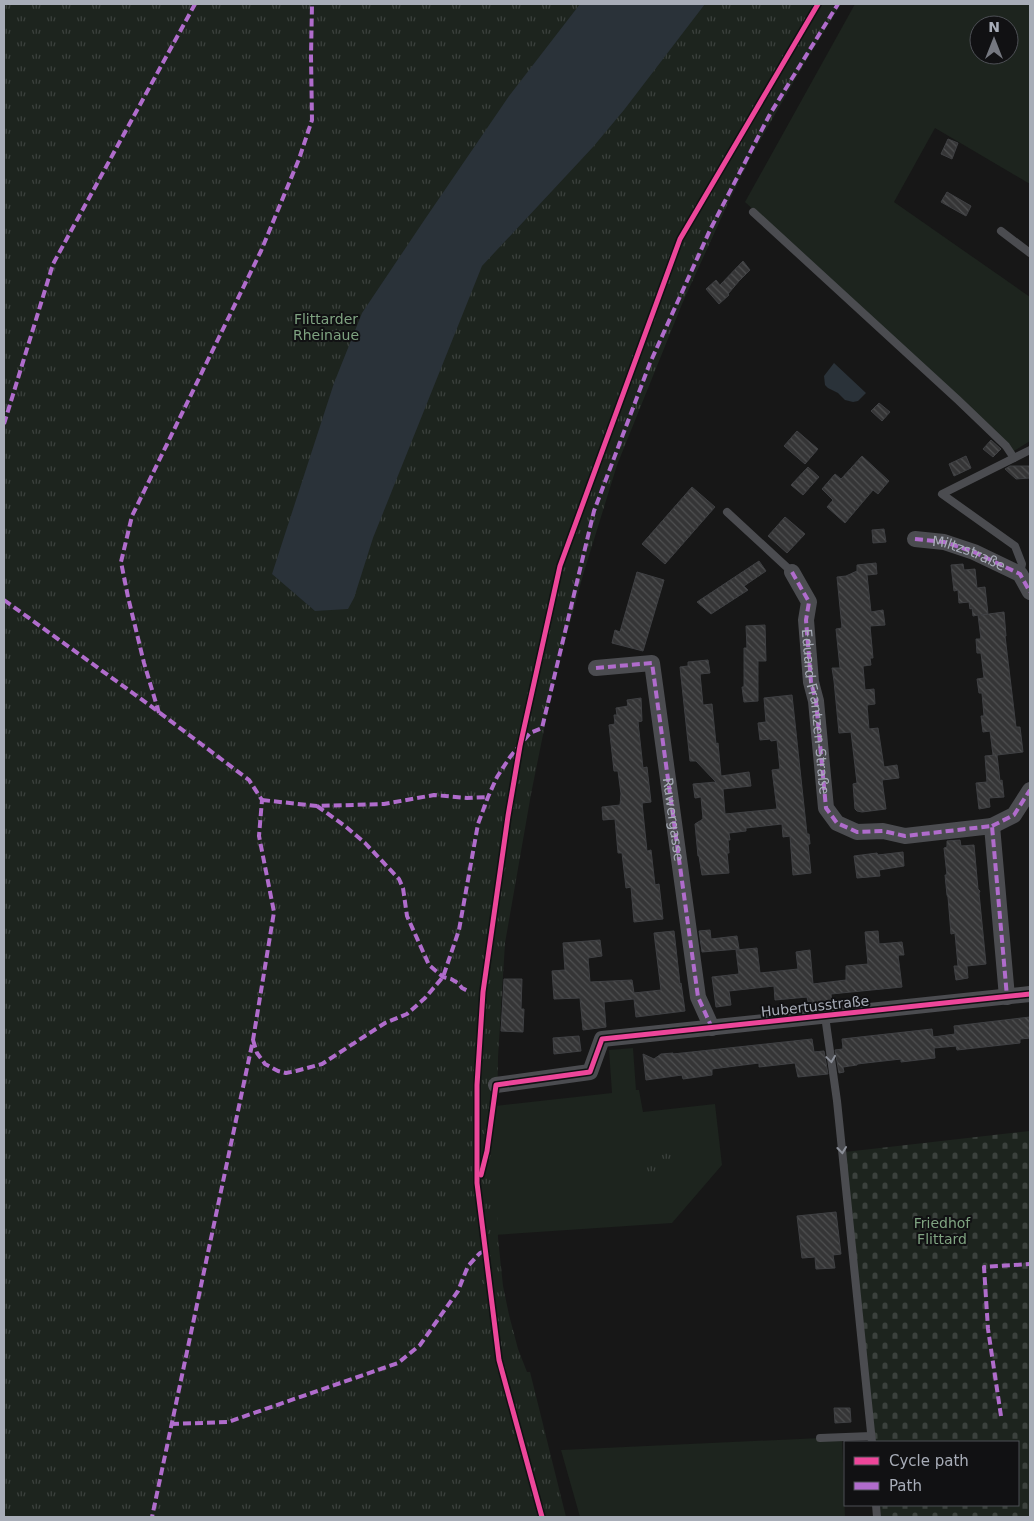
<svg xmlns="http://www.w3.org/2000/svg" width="1034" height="1521" font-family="'DejaVu Sans',sans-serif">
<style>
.grass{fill:#1d241e;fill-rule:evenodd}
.cemetery{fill:url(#cemetery-stones)}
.park{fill:url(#park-tufts)}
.water{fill:#2a3239}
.building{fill:url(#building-back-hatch);stroke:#3f4043}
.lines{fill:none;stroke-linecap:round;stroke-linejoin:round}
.lane{stroke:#4b4c50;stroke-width:8}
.street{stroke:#4b4c50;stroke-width:16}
.quiet{stroke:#b06ccc;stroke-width:4;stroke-dasharray:8 4;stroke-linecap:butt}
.cycleway-casing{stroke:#111113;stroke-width:8}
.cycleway{stroke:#ed469a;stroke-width:5}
.oneway{stroke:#8c9099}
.labels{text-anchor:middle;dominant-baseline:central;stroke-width:4;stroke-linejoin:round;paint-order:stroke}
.park-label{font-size:14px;fill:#7fa381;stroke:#111113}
.street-label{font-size:14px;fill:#a8adb8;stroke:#111113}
</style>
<defs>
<pattern id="cemetery-stones" width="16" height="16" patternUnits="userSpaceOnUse" patternTransform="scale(1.25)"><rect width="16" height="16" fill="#1d241e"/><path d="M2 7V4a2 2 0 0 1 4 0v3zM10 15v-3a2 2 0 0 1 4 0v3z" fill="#3b413d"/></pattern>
<pattern id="park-tufts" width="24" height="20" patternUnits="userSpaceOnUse" patternTransform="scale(1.25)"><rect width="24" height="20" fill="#1d241e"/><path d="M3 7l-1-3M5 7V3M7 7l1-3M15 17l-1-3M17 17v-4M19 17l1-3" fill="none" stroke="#3b413d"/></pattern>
<pattern id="building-back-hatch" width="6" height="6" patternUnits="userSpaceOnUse" patternTransform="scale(1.25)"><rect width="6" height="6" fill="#353536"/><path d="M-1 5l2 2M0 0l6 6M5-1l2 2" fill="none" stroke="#4f5051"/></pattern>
</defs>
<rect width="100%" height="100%" fill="#171717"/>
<g class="grass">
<path d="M855,4h175v180l-95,-56 -41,74 136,95v144l-19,12 -266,-251zM979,25h30v30h-30z"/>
<polygon points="633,1048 636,1090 639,1090 643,1112 715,1104 722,1165 672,1223 494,1235 495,1106 612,1093 609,1050"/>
<polygon points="842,1437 845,1517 580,1517 561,1450"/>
</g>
<polygon class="cemetery" points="1030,1131 1030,1517 881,1517 880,1505 1018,1505 1018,1442 874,1442 845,1152"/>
<g class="park">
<polygon points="4,4 841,4 801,69 750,158 728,203 682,304 617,465 583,575 553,685 531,794 505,943 498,1057 496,1185 498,1238 503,1286 509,1315 518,1349 527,1372 530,1372 566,1517 4,1517"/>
<polygon points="670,1147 675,1172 644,1177 641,1154"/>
</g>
<g class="water">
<polygon points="580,4 705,4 624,110 593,147 482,266 373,538 354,598 348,609 315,611 272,574 334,383 362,313 425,219 509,96"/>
<polygon points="834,363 866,393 858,401 853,402 845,400 838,393 828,388 825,385 824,376"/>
</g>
<g class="building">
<polygon points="948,139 958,143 952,159 941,154"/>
<polygon points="947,192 971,206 966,216 941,202"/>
<polygon points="743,261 750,270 739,281 728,294 729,295 719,304 706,289 716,280 720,285"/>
<polygon points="879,403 890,412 882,421 871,411"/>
<polygon points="797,431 818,449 805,464 784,446"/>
<polygon points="991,440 1001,449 993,457 983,449"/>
<polygon points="862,456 889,481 878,494 873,490 845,523 827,507 833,500 822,489 835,474 841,479"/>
<polygon points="966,456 971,468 954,476 949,464"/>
<polygon points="1010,466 1030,466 1030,478 1016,479 1005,469"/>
<polygon points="808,467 819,477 803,495 791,485"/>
<polygon points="692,487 715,507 665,564 642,544"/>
<polygon points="785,517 805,534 787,553 768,536"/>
<polygon points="884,529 886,542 873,543 872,530"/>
<polygon points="759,561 766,571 744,586 748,590 711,614 697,602"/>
<polygon points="876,563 877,574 867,575 871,612 883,610 885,625 870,626 873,658 870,658 871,665 863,666 865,690 874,689 875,704 867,705 869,729 878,728 884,767 897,765 899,778 882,780 886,809 862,812 857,811 855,809 853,784 857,783 851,732 839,733 834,681 832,668 840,668 836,629 842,628 837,577 846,576 857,571 857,565"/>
<polygon points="963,564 964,570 975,569 977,588 985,587 988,614 981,615 1004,612 1006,636 1005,636 1016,727 1020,727 1023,752 997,755 1000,781 1002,780 1004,797 989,798 990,807 979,809 976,783 987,782 985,756 995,755 993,755 990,731 983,732 981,716 984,716 982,693 979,693 977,679 984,678 981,653 977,653 976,639 981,639 978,615 973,616 972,608 970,609 969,602 959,603 958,590 954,591 951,565"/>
<polygon points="637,572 664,580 643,651 612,643 615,630 620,632"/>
<polygon points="765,625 766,661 758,661 758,701 744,702 742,687 744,687 744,648 747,648 746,626"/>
<polygon points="708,660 710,673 700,674 703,705 712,704 716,744 718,743 721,776 749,772 751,786 723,789 725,814 777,809 772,770 780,769 777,740 771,741 770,739 760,740 758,723 766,722 764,698 792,695 807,834 809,834 810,844 808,844 811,873 793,875 790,836 783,837 782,824 746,828 746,831 729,833 730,840 728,840 729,853 727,853 729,873 702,875 699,856 698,856 695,824 703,819 701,797 695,798 693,784 716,782 696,761 690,761 680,667 688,666 688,662"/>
<polygon points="641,698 642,721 638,722 643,768 647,767 651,802 642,803 647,851 651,850 655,885 659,884 663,919 634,922 631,887 626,888 622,853 618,853 615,819 603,820 602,807 620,805 621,794 618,771 614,771 609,725 615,724 614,715 617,715 616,708 628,706 627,700"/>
<polygon points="960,840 961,846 974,845 978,889 980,891 979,893 986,964 967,966 968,978 956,980 954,966 958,966 955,933 951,934 948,897 947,895 945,875 947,875 944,848 947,847 947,841"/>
<polygon points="903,852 904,866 879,870 880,876 857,878 854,856 877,853 878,855"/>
<polygon points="710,930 711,939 737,936 739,949 702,952 699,931"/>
<polygon points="674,931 680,984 681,983 685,1011 636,1017 634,999 604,1002 606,1027 583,1030 580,998 554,999 552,971 565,970 563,943 600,940 602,956 588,958 590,982 632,980 634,993 661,990 654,933"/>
<polygon points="878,931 879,944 902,942 904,955 898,955 902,987 831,994 832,1004 809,1006 807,997 775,1000 774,986 729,991 731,1005 716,1007 712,977 739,974 736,950 757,948 760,973 798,969 796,952 810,950 813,984 846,980 846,966 868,964 865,932"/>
<polygon points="504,979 522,979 521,1009 524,1009 523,1032 501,1031"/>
<polygon points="1030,1017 1030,1038 1020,1039 1020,1043 957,1050 956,1046 934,1048 935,1058 901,1062 901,1059 857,1064 857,1065 843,1067 844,1072 839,1073 835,1050 843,1049 842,1039 932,1029 933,1037 955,1034 954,1026"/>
<polygon points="579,1036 581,1051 554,1054 553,1038"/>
<polygon points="812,1039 814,1052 824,1051 828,1074 798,1077 795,1063 759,1067 759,1063 712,1069 712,1075 683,1079 682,1075 646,1080 643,1054 654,1059 661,1054 673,1053 673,1054"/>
<polygon points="836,1212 841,1254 833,1255 835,1268 816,1269 815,1257 802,1258 797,1216"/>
<polygon points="834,1408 850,1408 851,1422 835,1423"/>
</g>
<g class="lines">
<g class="lane">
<polyline points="753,212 958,400 1006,446 1014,458"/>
<polyline points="1001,231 1030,253"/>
<polyline points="727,512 792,572"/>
<polyline points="1020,574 1022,564 1015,546 942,494 1030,450"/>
<polyline points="825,1016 837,1101 872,1442"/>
<polyline points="820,1438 871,1436"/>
<polyline points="876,1505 877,1517"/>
</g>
<g class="street">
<polyline points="915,539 944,542 974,552 1020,574 1030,592"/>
<path id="s1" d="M792,572l17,30 -3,18 5,62 5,19 10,107 11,15 20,9 26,-1 22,5 87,-10 15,171"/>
<path id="s2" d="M596,668l56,-5 46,334 14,31"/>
<polyline points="992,826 1014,815 1030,790"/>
<polyline points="496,1085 590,1072 602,1039 1030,994"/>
</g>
<g class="quiet">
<polyline points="4,424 53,264 195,4"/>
<path id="s3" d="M915,539l29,3 30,10 46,22 10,18"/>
<polyline points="792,572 809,602 806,620 811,682 816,701 826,808 837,823 857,832 883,831 905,836 992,826 1007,997"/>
<polyline points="4,600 148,704 249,780 262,800 259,836 274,912 253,1040 152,1517"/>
<polyline points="596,668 652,663 698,997 712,1028 710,1028"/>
<polyline points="159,713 144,663 128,597 121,562 132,516 261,251 299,159 312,120 311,56 312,4"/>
<polyline points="262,800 317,806 384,804 434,795 467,798 488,797"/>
<polyline points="317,806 345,826 365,843 399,879 403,888 407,916 429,965 443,977 451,979 458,983 462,988 468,991"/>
<polyline points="992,826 1014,815 1030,790"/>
<polyline points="253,1040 257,1053 265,1064 278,1071 286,1073 296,1071 322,1064 385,1023 407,1014 425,998 443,977 459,930 478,824 488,797 497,777 510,757 530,733 542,728 594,511 650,363 710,230 770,114 838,4"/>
<polyline points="1001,1416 988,1329 984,1267 1030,1264"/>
<polyline points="171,1424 228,1422 398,1363 420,1345 458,1291 468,1266 480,1253 485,1251"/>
</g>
<defs>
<g id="cycleway">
<polyline points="481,1175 487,1151 496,1085 590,1072 602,1039 1030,994"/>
<polyline points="542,1517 499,1360 477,1183 477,1085 483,992 508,816 520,746 560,566 680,239 818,4"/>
</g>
</defs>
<use href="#cycleway" class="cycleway-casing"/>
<use href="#cycleway" class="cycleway"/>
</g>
<defs><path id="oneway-chevron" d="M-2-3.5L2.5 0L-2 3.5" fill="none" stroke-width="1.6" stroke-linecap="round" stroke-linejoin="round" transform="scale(1.25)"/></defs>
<g class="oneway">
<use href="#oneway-chevron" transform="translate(831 1059) rotate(82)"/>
<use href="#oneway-chevron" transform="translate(842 1150) rotate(84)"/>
</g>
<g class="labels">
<g class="park-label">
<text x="326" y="319">Flittarder<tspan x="326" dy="16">Rheinaue</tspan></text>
<text x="942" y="1223">Friedhof<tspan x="942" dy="16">Flittard</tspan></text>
</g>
<g class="street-label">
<text stroke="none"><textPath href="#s3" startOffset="56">Miltzstraße</textPath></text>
<text stroke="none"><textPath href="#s1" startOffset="145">Eduard-Frantzen-Straße</textPath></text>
<text stroke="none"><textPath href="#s2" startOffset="214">Ruwergasse</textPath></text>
<text transform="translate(815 1006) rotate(-6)">Hubertusstraße</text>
</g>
</g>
<rect width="1034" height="1521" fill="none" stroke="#a8adb8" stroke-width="10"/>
<rect x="844" y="1441" width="175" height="65" fill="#111113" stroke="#4d4f55"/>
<rect x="854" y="1457" width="25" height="8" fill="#ed469a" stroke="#4d4f55"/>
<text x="889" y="1466" font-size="15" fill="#a8adb8">Cycle path</text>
<rect x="854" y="1482" width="25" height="8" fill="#b06ccc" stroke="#4d4f55"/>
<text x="889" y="1491" font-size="15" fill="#a8adb8">Path</text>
<g transform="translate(994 40)"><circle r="24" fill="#111113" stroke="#4d4f55"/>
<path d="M0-4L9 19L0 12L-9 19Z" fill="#757880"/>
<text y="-8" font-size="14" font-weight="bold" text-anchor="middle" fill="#a8adb8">N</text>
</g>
</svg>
